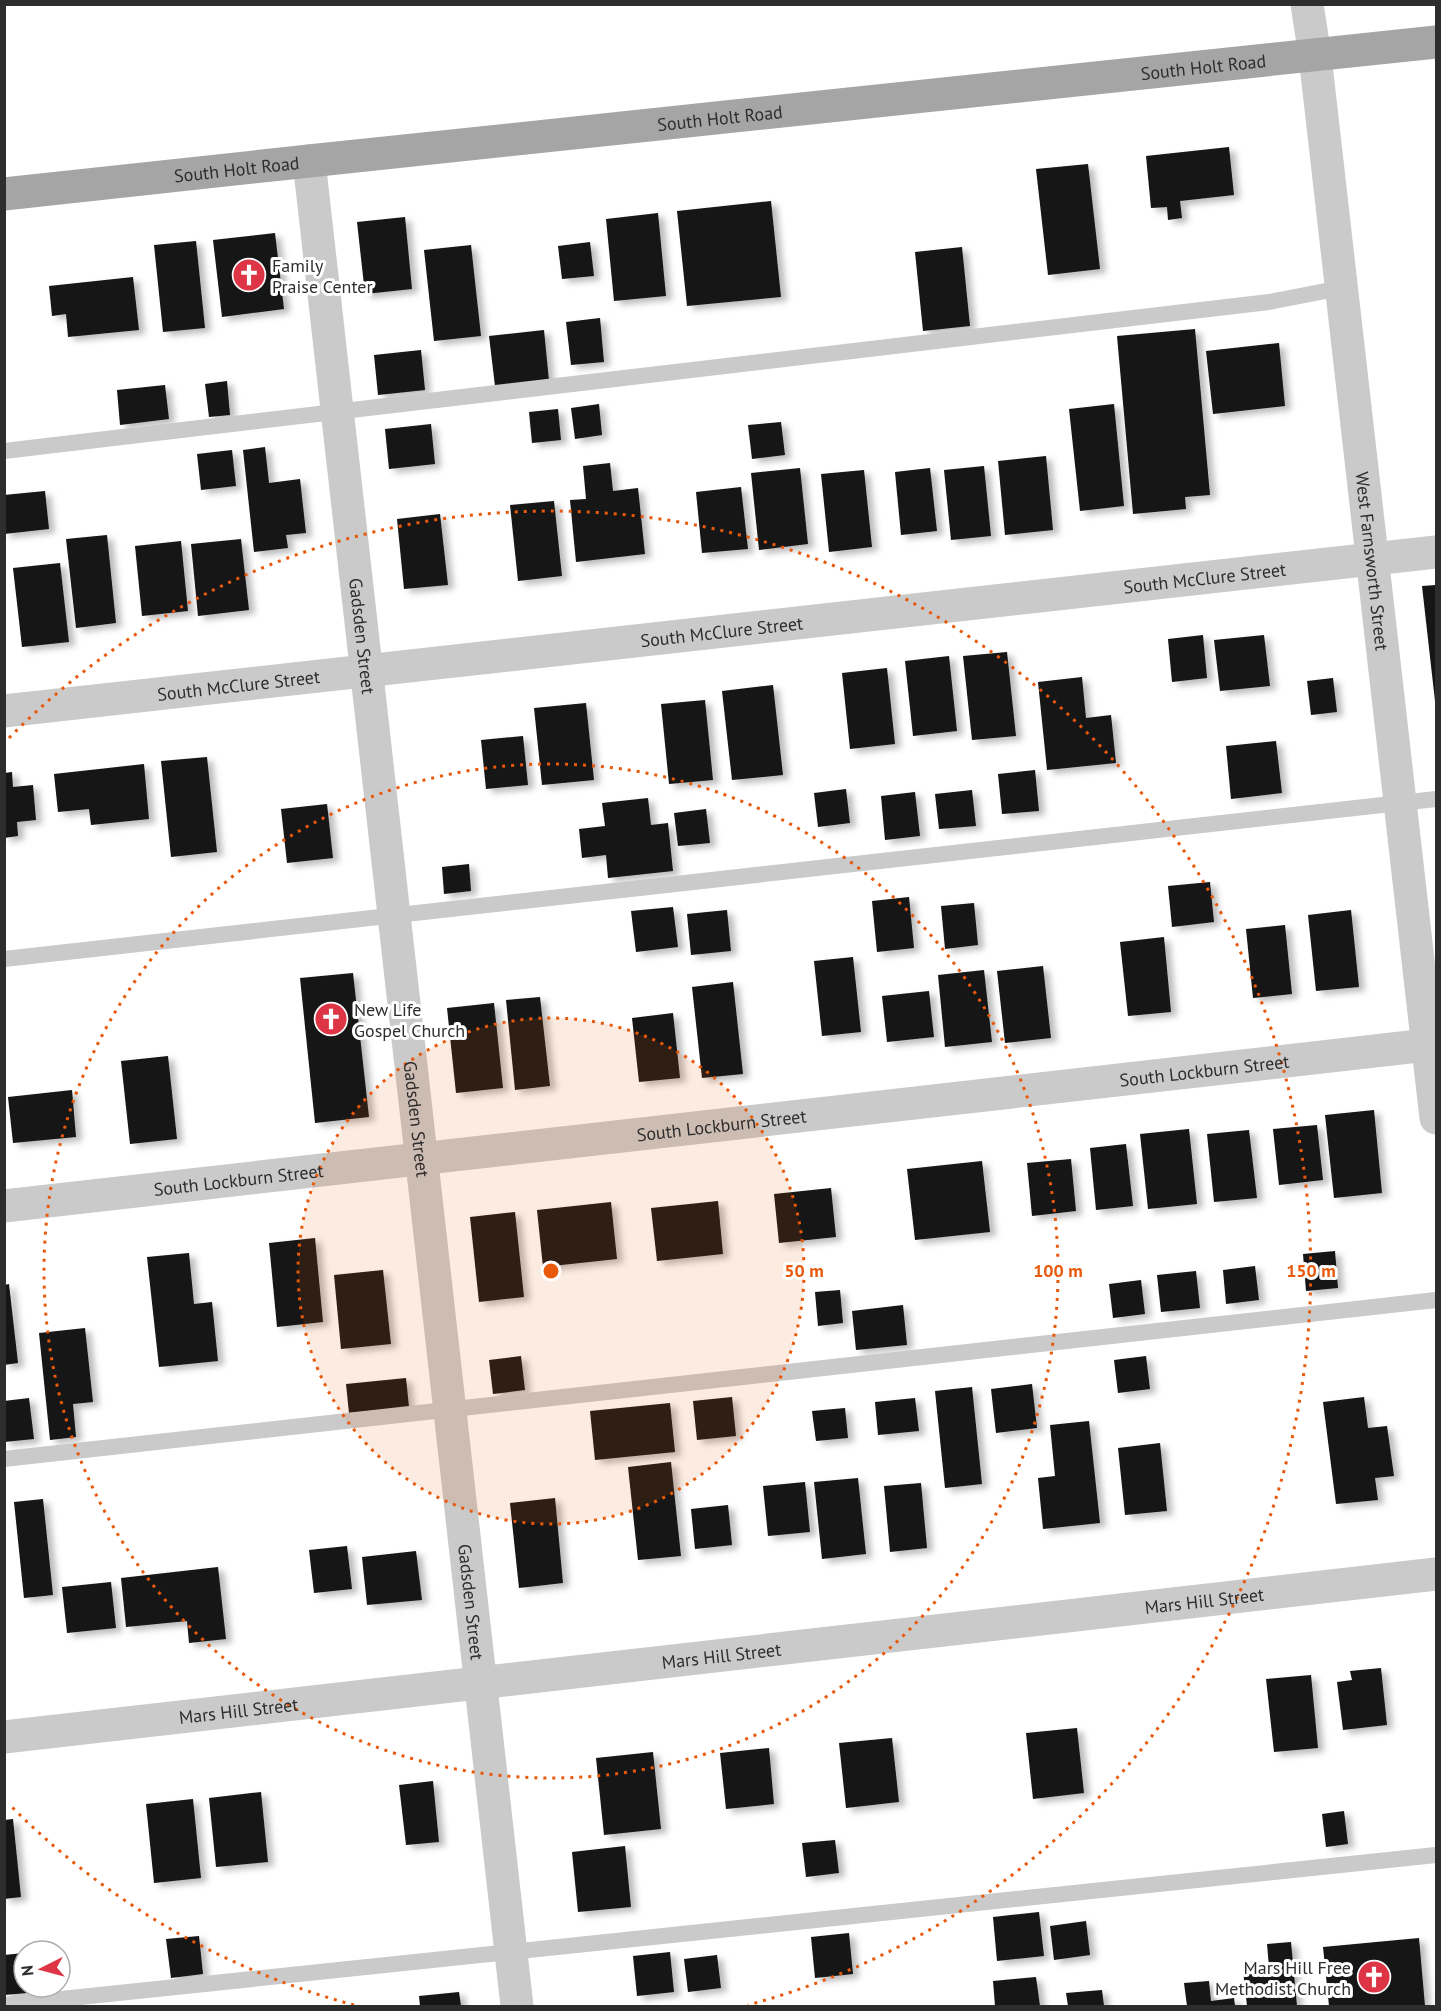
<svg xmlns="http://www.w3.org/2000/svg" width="1441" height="2011" font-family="'PT Sans',sans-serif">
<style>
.building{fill:#141414;filter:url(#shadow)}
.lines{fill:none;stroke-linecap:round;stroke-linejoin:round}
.service{stroke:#cacaca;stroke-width:16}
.minor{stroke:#cacaca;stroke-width:33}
.primary{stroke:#a5a5a5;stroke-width:33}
.ring{fill:none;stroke:#e8590c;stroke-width:3;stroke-dasharray:3 6}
.labels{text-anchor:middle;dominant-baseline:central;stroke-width:6;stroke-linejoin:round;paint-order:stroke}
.street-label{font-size:18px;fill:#2d2d2d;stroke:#fff}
.poi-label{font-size:18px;fill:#2d2d2d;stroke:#fff;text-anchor:start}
.centre{fill:#e8590c;stroke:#fff;stroke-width:3}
.ring-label{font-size:18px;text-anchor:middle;font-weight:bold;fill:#e8590c;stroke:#fff;stroke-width:6;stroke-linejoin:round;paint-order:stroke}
</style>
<defs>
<filter id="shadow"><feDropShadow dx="6" dy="4" stdDeviation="3" flood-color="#0004"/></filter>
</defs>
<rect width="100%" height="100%" fill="#fff"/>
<g class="building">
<polygon points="1229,147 1234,195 1180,201 1182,218 1168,220 1167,207 1151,208 1146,156"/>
<polygon points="1088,164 1100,269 1048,275 1036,169"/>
<polygon points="771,201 781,297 687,306 677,211"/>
<polygon points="658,213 666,296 614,301 606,219"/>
<polygon points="405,217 412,289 365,294 357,222"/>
<polygon points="275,233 284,309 222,317 213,240"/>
<polygon points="196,241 205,328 163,332 154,245"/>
<polygon points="590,242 594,276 562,279 558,246"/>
<polygon points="471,245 481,336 434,341 424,250"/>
<polygon points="962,247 970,326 923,331 915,252"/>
<polygon points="133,277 139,330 68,337 66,314 52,316 49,286"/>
<polygon points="600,318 604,362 571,365 566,322"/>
<polygon points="1195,329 1210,495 1185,497 1186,509 1133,514 1117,336"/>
<polygon points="544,330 549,381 495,386 489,336"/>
<polygon points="1279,343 1285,406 1213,414 1206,351"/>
<polygon points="421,350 425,390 378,395 374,355"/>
<polygon points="227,381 230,415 209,417 205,384"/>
<polygon points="165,385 169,419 120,425 117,390"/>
<polygon points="599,404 602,435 575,439 571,408"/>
<polygon points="1114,404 1124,506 1080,511 1069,409"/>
<polygon points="558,409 561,440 532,443 529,412"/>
<polygon points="781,422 785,455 752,459 748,425"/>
<polygon points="431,424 435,464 389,469 385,429"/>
<polygon points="265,447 269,483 300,479 306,533 286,535 288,548 254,552 243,450"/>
<polygon points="232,450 236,486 201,490 197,454"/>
<polygon points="1046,456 1053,530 1005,535 998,461"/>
<polygon points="610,463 613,491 638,488 645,554 576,562 570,500 586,499 583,466"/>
<polygon points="984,466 991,536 951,540 944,470"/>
<polygon points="800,468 808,544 759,550 751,473"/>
<polygon points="930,468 937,531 901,535 895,472"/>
<polygon points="864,470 872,547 829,552 821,474"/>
<polygon points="741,487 748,549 702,553 696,492"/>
<polygon points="45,491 49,529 4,534 4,495"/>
<polygon points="554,501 562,576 518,581 510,505"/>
<polygon points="440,514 448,585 404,589 397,519"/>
<polygon points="107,535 116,623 76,628 66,539"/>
<polygon points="241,539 249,610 198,616 191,544"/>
<polygon points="181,541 188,611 142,616 135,546"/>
<polygon points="60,563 69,642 22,647 13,568"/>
<polygon points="1436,585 1436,701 1435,701 1422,586"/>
<polygon points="1203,635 1207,678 1172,682 1168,639"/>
<polygon points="1264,635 1270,686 1220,691 1214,640"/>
<polygon points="1007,652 1016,736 972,740 963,656"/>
<polygon points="949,656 957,731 913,736 905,661"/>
<polygon points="887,668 895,744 850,749 842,673"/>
<polygon points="1082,677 1086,718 1111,715 1116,763 1047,770 1038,682"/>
<polygon points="1333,678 1337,712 1311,715 1307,681"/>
<polygon points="773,685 783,775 732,780 722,691"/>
<polygon points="705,700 713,780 669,784 661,704"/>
<polygon points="586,703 594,780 542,785 534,708"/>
<polygon points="523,736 528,785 486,789 481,740"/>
<polygon points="1276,741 1282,793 1231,799 1226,746"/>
<polygon points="207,757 217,852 171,857 161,761"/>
<polygon points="144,764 149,819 91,825 89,809 58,812 54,774"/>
<polygon points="1035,770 1039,811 1002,814 998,774"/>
<polygon points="12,772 13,787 33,785 36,820 17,822 18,836 4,838 4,773"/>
<polygon points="846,789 850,823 818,827 814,793"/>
<polygon points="972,790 976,826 939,829 935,794"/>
<polygon points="915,792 920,836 885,840 881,796"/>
<polygon points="648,798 651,825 668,823 673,871 608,878 606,855 582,858 579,829 605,826 602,803"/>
<polygon points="327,804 333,858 287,863 281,809"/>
<polygon points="706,809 710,843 678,846 674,813"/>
<polygon points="469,864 471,891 444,894 442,867"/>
<polygon points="1210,882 1214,922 1172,927 1168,886"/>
<polygon points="909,897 914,948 877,952 872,901"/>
<polygon points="974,903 978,945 945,949 941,906"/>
<polygon points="673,907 678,947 636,952 631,911"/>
<polygon points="727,910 731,951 691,955 687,914"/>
<polygon points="1351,910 1359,987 1316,991 1308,915"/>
<polygon points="1285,925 1292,994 1253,998 1246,929"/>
<polygon points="1164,937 1171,1012 1128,1016 1120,942"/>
<polygon points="853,957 861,1032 822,1036 814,961"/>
<polygon points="1043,966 1051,1038 1005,1043 997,971"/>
<polygon points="984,970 992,1042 945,1047 938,975"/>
<polygon points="353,973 369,1117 315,1123 300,978"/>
<polygon points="733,982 743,1074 702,1078 692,987"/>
<polygon points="929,991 934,1037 887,1042 882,996"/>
<polygon points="540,997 550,1086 515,1090 506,1000"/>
<polygon points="494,1003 503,1088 456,1093 447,1008"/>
<polygon points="673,1013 680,1078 639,1082 632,1018"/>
<polygon points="168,1056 177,1139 130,1144 121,1061"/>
<polygon points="72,1090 76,1137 13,1143 8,1097"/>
<polygon points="1374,1110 1382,1193 1334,1198 1325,1115"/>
<polygon points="1317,1125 1323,1180 1279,1185 1273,1129"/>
<polygon points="1189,1129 1197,1204 1148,1209 1140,1134"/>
<polygon points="1249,1130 1257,1198 1214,1202 1207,1134"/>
<polygon points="1126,1144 1133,1206 1096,1210 1090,1148"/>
<polygon points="1071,1159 1076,1211 1032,1216 1027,1163"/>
<polygon points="982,1161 990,1232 915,1240 907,1169"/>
<polygon points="831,1188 836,1237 779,1243 774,1194"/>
<polygon points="718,1201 723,1254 657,1261 651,1208"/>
<polygon points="611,1202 617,1259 543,1267 537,1210"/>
<polygon points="515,1212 524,1297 479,1302 470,1217"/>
<polygon points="315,1238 323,1322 277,1327 269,1243"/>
<polygon points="1335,1251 1338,1288 1306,1291 1303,1254"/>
<polygon points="189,1253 194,1304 212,1302 218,1361 159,1367 147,1257"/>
<polygon points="1255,1266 1259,1300 1226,1304 1223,1270"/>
<polygon points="383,1270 391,1344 341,1349 334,1275"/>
<polygon points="1196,1271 1200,1308 1161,1312 1157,1275"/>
<polygon points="1141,1280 1145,1314 1113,1318 1109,1284"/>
<polygon points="9,1284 18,1363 4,1365 4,1285"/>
<polygon points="840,1290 843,1323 818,1326 815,1292"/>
<polygon points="903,1305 907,1345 856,1350 852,1311"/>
<polygon points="85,1328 93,1402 73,1404 76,1437 50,1440 39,1333"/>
<polygon points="521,1356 525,1390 493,1394 489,1360"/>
<polygon points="1146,1356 1150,1389 1118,1393 1114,1360"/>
<polygon points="406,1378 409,1407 349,1413 346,1384"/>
<polygon points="1032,1384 1037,1428 996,1433 991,1389"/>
<polygon points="972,1387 982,1484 945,1488 935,1391"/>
<polygon points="732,1397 736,1436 697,1440 693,1401"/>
<polygon points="1364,1397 1368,1428 1387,1426 1394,1476 1375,1478 1378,1500 1336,1504 1323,1402"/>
<polygon points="29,1398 34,1439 4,1442 4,1401"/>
<polygon points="915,1398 919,1431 878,1435 875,1402"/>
<polygon points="670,1403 675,1452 595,1460 590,1411"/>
<polygon points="845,1408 848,1438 816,1441 812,1411"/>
<polygon points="1089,1421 1100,1523 1043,1529 1038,1478 1055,1476 1050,1425"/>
<polygon points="1160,1443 1167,1511 1125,1515 1118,1448"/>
<polygon points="671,1462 681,1556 638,1560 628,1467"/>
<polygon points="858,1478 866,1554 822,1559 814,1482"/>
<polygon points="805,1482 810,1532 768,1536 763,1486"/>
<polygon points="921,1483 927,1548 890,1552 884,1486"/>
<polygon points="555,1498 563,1583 519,1588 510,1503"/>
<polygon points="43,1499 53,1595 24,1598 14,1502"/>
<polygon points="728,1505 732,1545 695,1549 691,1509"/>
<polygon points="347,1546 352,1589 314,1593 309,1550"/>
<polygon points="416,1551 422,1600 367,1605 362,1557"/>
<polygon points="218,1567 226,1639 189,1643 187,1621 126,1627 121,1578"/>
<polygon points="111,1582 116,1628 67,1633 62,1587"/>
<polygon points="1381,1668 1387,1725 1343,1730 1337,1682 1352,1680 1350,1671"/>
<polygon points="1311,1675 1318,1748 1274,1752 1266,1679"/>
<polygon points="1077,1728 1084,1793 1033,1799 1026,1733"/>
<polygon points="892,1738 899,1802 846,1808 839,1743"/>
<polygon points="769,1748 774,1804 726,1809 720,1753"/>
<polygon points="653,1752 661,1829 604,1835 596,1758"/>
<polygon points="433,1781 439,1842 406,1845 399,1785"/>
<polygon points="261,1792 268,1862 216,1867 209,1798"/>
<polygon points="193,1799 201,1878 154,1883 146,1804"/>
<polygon points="1344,1811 1348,1844 1326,1847 1322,1814"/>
<polygon points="13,1819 21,1897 4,1899 4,1820"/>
<polygon points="835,1840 839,1873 806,1877 802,1843"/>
<polygon points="625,1846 631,1907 578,1912 572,1852"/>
<polygon points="1039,1912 1044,1956 997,1961 993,1917"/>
<polygon points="1086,1921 1090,1955 1054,1960 1050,1926"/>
<polygon points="849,1933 853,1974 815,1978 811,1937"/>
<polygon points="199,1936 203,1974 171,1978 166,1939"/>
<polygon points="1419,1938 1425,2006 1329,2006 1323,1947"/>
<polygon points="1291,1942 1297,2006 1247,2006 1243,1970 1269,1967 1267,1944"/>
<polygon points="670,1952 674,1992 637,1996 633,1956"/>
<polygon points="24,1953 24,1987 37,1987 38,1992 4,1995 4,1955"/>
<polygon points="717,1955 721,1988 688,1992 684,1959"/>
<polygon points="1036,1977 1040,2006 995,2006 993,1981"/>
<polygon points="1209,1981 1211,2001 1234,1998 1235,2006 1187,2006 1184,1983"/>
<polygon points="1102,1990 1104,2006 1068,2006 1066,1993"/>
<polygon points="459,1992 461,2006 420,2006 419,1996"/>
</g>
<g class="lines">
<g class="service">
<polyline points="4,451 1269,302 1341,288"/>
<polyline points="4,959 1436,799"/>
<polyline points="4,1459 1436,1300"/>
<polyline points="4,2005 1436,1855"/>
</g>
<g class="minor">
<path id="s1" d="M1307,4l8,52 121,1062"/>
<path id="s2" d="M309,161l208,1845"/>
<path id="s3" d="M4,711l1432,-159"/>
<path id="s4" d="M4,1206l1432,-162"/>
<path id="s5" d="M4,1737l1432,-163"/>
</g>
<path class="primary" id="s6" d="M4,194l305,-33 1127,-119"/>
</g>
<circle cx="551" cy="1271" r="253" fill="#e8590c" fill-opacity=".12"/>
<g class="ring">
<circle cx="551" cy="1271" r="253"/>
<circle cx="551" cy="1271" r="507"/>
<path d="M354 2005A760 760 0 0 1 9 1804M9 738A760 760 0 1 1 748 2005"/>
</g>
<defs>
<symbol id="church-disc" viewBox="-11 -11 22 22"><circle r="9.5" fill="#dd3546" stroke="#fff"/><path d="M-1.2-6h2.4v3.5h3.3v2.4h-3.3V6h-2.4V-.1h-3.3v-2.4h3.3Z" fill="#fff"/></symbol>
</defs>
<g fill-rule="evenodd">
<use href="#church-disc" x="230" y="256" width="38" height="38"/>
<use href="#church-disc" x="312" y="1000" width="38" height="38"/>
<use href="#church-disc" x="1355" y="1958" width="38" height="38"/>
</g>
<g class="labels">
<g class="street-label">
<text stroke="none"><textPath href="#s6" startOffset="1206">South Holt Road</textPath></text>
<text stroke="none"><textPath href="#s6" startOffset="720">South Holt Road</textPath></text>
<text stroke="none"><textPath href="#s6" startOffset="234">South Holt Road</textPath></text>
<text stroke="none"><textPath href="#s1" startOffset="561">West Farnsworth Street</textPath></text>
<text stroke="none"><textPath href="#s3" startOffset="1208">South McClure Street</textPath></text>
<text stroke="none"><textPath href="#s3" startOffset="722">South McClure Street</textPath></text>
<text stroke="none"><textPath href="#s2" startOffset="478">Gadsden Street</textPath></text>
<text stroke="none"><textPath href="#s3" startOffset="236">South McClure Street</textPath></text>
<text stroke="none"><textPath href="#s4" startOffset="1208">South Lockburn Street</textPath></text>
<text stroke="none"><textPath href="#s2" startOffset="964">Gadsden Street</textPath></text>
<text stroke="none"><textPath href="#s4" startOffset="722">South Lockburn Street</textPath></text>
<text stroke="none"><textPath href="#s4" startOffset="236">South Lockburn Street</textPath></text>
<text stroke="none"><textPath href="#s5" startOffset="1208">Mars Hill Street</textPath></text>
<text stroke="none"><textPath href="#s2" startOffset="1450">Gadsden Street</textPath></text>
<text stroke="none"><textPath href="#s5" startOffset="722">Mars Hill Street</textPath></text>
<text stroke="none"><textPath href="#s5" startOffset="236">Mars Hill Street</textPath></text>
</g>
<g class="poi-label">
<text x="272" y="265">Family<tspan x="272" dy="21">Praise Center</tspan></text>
<text x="354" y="1009">New Life<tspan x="354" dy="21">Gospel Church</tspan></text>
<text x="1351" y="1967" text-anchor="end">Mars Hill Free<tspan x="1351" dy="21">Methodist Church</tspan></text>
</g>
</g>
<circle cx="551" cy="1271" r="9" class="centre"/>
<g class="ring-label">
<text x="804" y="1277">50 m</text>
<text x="1058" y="1277">100 m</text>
<text x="1311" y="1277">150 m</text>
</g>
<rect width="1441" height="2011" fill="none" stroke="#2d2d2d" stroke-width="12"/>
<g transform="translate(42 1969) rotate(264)"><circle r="28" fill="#ffffff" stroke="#ababab" stroke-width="1.5"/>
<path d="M0-4.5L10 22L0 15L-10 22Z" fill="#dd3546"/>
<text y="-9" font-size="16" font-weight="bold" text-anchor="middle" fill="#2d2d2d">N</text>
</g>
</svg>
